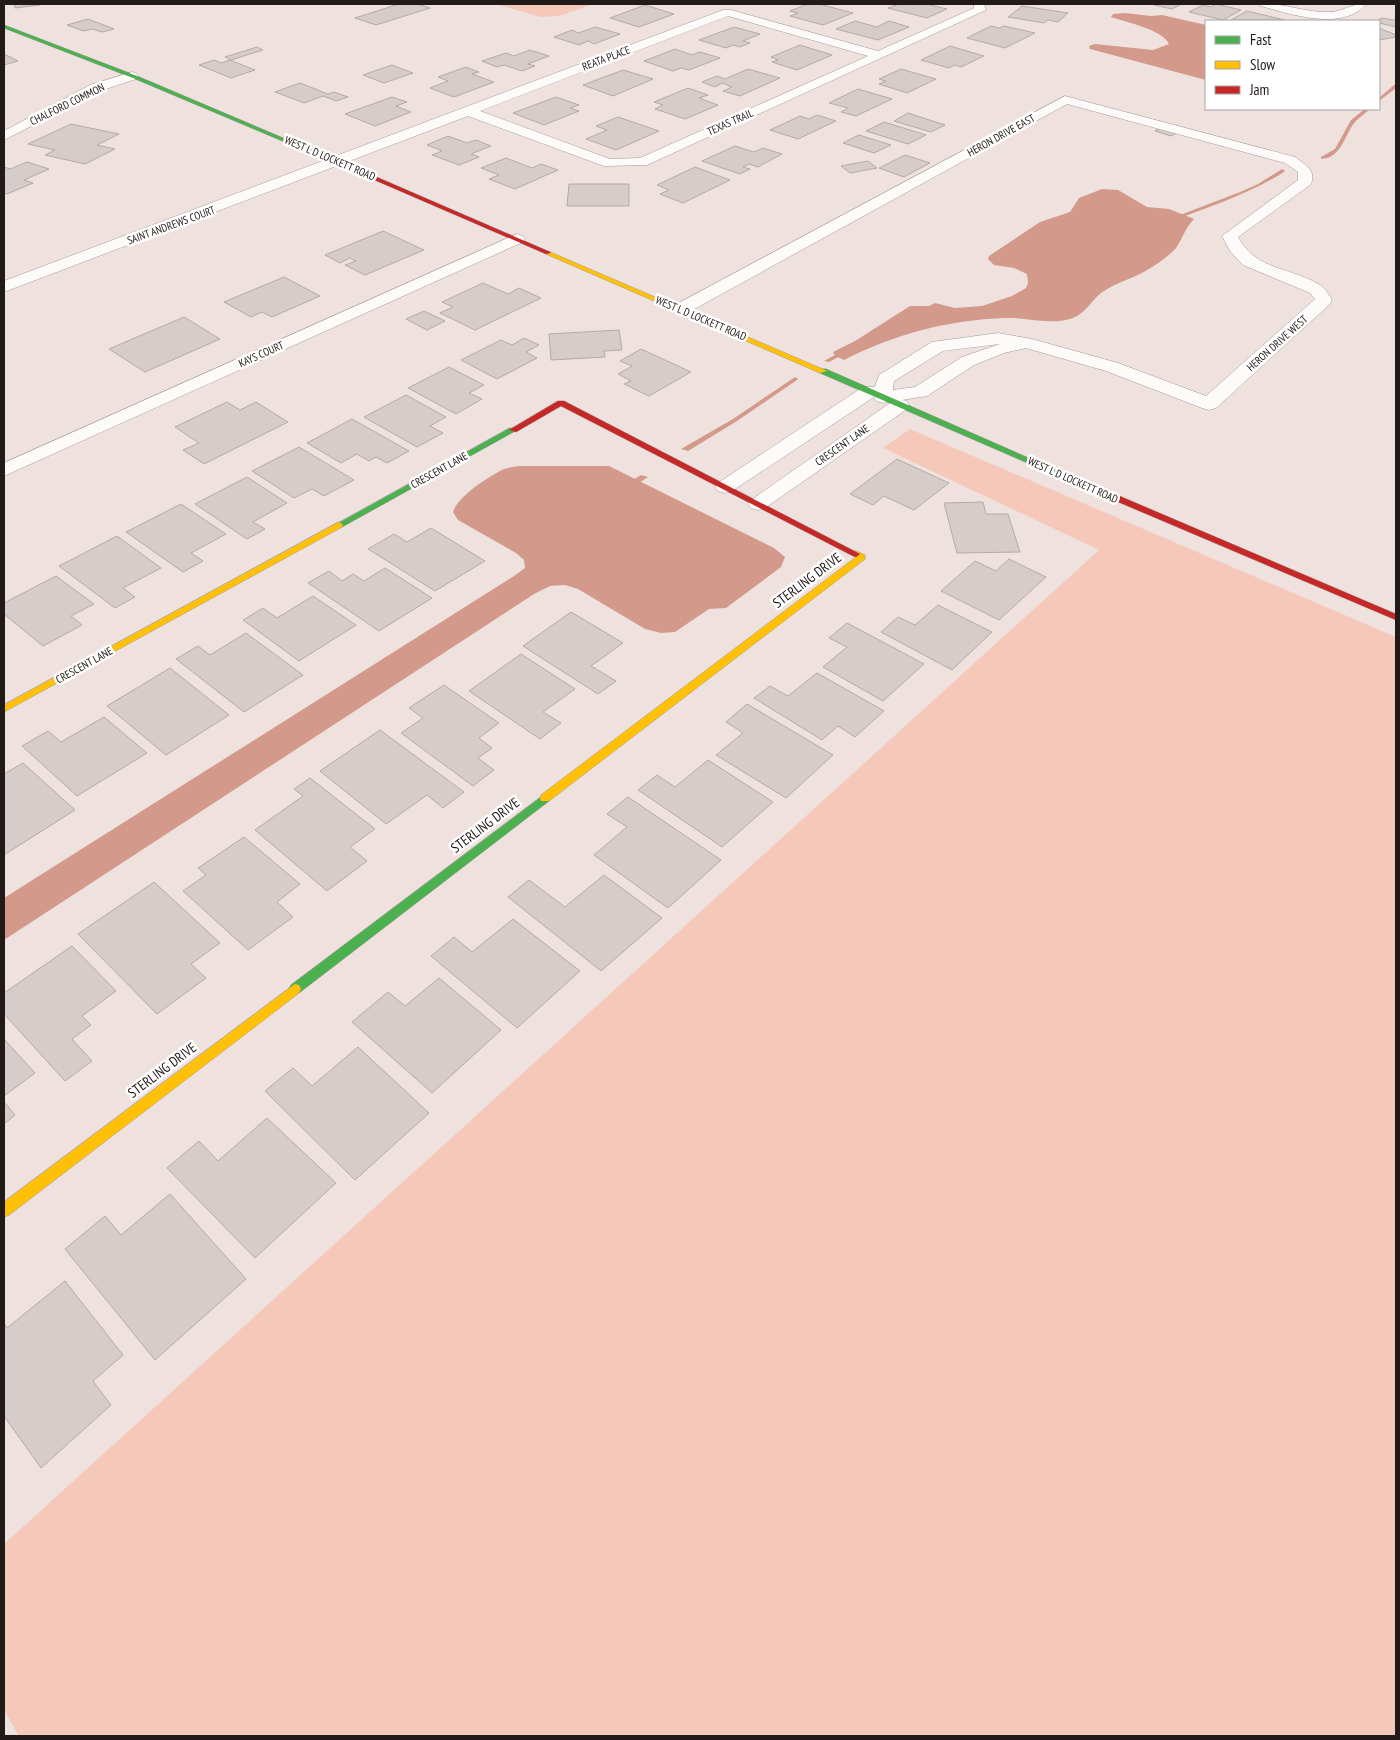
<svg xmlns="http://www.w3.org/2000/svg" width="1400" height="1740" font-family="'PT Sans Narrow',sans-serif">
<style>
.green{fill:#f6c8ba}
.water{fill:#d39a8b}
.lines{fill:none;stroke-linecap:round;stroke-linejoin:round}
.stream{fill:#d39a8b;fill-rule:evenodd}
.building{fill:#d6ccc9;stroke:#b4aaa8}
.street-casing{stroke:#a39996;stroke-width:1}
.fast-casing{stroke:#a39996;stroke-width:1}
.slow-casing{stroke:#a39996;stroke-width:1}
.jam-casing{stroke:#a39996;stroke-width:1}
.street{fill:#fdfbfa;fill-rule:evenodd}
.fast{fill:#4caf50;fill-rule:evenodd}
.slow{fill:#ffc107;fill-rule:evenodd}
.jam{fill:#c62828;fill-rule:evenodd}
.labels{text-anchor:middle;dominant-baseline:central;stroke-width:5;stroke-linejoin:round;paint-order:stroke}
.far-street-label{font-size:11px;fill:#221a18;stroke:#fff}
.street-label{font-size:14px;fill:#221a18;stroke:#fff}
</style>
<rect width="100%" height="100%" fill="#efe2de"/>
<g class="green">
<polygon points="496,4 594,4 559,16 540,17"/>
<polygon points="910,429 1396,637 1396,1736 19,1736 4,1710 4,1544 1099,550 883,448"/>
</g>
<g class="water">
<path d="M1125,13l26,3 11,-1 44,10v55l-116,-31 -1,-3 6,-2 58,6 16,-6c-6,-14 -43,-22 -58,-27l2,-3z"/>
<path d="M1102,189l16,1 29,17 22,2 25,10c-9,9 -11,19 -18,29 -6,7 -16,14 -24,19 -15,11 -35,14 -51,26 -10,8 -15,20 -28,25 -21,8 -46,-1 -68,0 -57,2 -110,16 -161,42l-9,-4 -2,-4 22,-11 55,-35h19l6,-3 20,5 27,-2 30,-10 14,-8 2,-5 -1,-9 -13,-6 -20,-3 -6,-6 1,-3 51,-34 30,-10 9,-14z"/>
<path d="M520,466h89l165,82 11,9 -4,10 -55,41 -17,1 -34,23 -14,1 -16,-4 -67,-40 -13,-4 -15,1 -16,8 -530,346v-42l510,-322 11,-8 -1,-8 -8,-7 -58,-33 -5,-8c5,-16 35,-35 51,-43 5,-2 11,-2 16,-3z"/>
</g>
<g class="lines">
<g class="stream">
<polygon points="1394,85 1396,85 1396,88 1379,101 1379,98"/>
<path d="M1365,109h5c-4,4 -11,8 -15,13 -11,13 -13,36 -34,37v-2l14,-8 16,-29z"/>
<path d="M1282,169l3,2 -1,1c-35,22 -74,35 -112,49l-5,-1 73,-28 18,-8z"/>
<polygon points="846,349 848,350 848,352 829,362 824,361"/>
<polygon points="795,377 798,379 797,380 737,421 688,451 681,449 733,419"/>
<polygon points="641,475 648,477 630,489 624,489 624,485"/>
</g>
</g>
<g class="building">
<polygon points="14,4 40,4 40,5 15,8"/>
<polygon points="399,4 417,4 430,8 376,25 355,18"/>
<polygon points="808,4 819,4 853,13 823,25 790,16 798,13 790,11"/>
<polygon points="899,4 926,4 947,9 927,18 888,8"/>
<polygon points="1156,4 1182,4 1172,9 1154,5"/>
<polygon points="1216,4 1241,10 1223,20 1189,12 1203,5 1211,7"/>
<polygon points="645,5 674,14 639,27 610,18"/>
<polygon points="1022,6 1068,13 1058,22 1048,20 1044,23 1008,17"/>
<polygon points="1247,11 1285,20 1231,20"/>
<polygon points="1382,18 1394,20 1396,19 1396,27 1379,23 1377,21"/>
<polygon points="88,19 114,29 102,32 92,29 84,31 67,25"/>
<polygon points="855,21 877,27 889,21 909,27 878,40 836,29"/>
<polygon points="991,26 999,28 1004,26 1035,33 1005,48 967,38"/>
<polygon points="595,27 620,34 594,44 588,41 579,45 554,37 572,30 578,33"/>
<polygon points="734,27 760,34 743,41 750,43 740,47 733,45 726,48 699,40"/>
<polygon points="1379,28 1396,35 1396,37 1379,40"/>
<polygon points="800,45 832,55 797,70 772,62 778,60 771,57"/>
<polygon points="950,46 984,56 961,67 955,65 949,68 921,60"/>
<polygon points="257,47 263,50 231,60 225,57"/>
<polygon points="675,49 692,55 700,52 720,58 689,70 681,68 673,71 644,61"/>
<polygon points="530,50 549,56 528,64 535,66 522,71 504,65 497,67 482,61 506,53 514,56"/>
<polygon points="4,54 18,61 4,65"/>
<polygon points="214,60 221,63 230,60 255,70 231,78 199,65"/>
<polygon points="392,65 413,73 384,83 363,75"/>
<polygon points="466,67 479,72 472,74 494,82 454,97 430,88 448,81 438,77"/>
<polygon points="748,69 780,78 740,96 723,91 732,87 722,83 715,87 702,82 717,76 725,79"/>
<polygon points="901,69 936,79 907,93 879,84 886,81 879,79"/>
<polygon points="623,70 653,79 613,96 583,85"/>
<polygon points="300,83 328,94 334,92 348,97 336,101 323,96 304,103 275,92"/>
<polygon points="688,88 708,95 699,98 718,105 685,119 655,109 663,105 654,102"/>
<polygon points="858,89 892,99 856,116 841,112 848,108 829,103"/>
<polygon points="392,97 407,102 396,106 411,112 375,126 345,114"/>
<polygon points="556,97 579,105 570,108 579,111 544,125 513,113"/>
<polygon points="908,113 945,125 931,132 894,121"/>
<polygon points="817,115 836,121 798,139 770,130 800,116 809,119"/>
<polygon points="618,117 659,131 616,150 586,139 607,130 596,126"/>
<polygon points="884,122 926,135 908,144 866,131"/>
<polygon points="71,124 119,134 97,145 115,149 85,164 45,155 55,150 28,144"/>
<polygon points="1161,128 1177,133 1171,136 1155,131"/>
<polygon points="859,135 891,145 874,153 843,143"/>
<polygon points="448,136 467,143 476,140 491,146 471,154 479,157 459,165 432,155 442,151 427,145"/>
<polygon points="735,146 754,152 763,148 782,154 758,167 749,164 743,167 750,169 740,174 702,161"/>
<polygon points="905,155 930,163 904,177 879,168"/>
<polygon points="506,158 532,168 541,164 558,170 515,189 489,179 499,175 481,168"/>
<polygon points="868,161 877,168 850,173 841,166"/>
<polygon points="27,162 49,169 24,180 33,183 7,194 4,193 4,167 10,169"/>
<polygon points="695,167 730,180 683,203 660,194 669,190 657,185"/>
<polygon points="569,184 629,184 629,206 567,206"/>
<polygon points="383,231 424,250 365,275 345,265 356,261 350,258 340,263 325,255"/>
<polygon points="284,277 320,296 272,317 262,312 251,317 224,302"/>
<polygon points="483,283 508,294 519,288 541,298 475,330 440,313 453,307 442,302"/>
<polygon points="424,311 445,321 427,330 406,319"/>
<polygon points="184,317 220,339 145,372 109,349"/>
<polygon points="619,330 622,350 604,351 605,357 551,360 549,334"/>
<polygon points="524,338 539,345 526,352 537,358 497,379 461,360 501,340 512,345"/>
<polygon points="641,349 691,372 649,396 624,384 631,381 618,374 632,366 620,361"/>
<polygon points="449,367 484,385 469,393 482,399 456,414 408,388"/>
<polygon points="406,395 446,417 430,426 443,433 417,447 364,417"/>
<polygon points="227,402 240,410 256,402 288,422 204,464 183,450 199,443 175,427"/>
<polygon points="352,419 409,451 387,463 376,457 369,461 357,454 341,463 307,443"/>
<polygon points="299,447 354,480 324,496 312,489 294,498 252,471"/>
<polygon points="897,459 949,483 914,510 884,496 873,505 850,494"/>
<polygon points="247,477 287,503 253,522 265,529 247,539 195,504"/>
<polygon points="983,502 986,514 1008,514 1020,552 957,553 944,503"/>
<polygon points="181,504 226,534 191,553 203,561 183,572 126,532"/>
<polygon points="431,528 485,561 435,591 368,549 394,534 407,542"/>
<polygon points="117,536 161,568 123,588 135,597 115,608 59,566"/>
<polygon points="1009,559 1046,577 999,620 941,591 975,561 996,571"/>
<polygon points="385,568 432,598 379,631 308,583 329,571 342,581 353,574 364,581"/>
<polygon points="56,576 94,604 71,616 82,625 43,646 4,614 4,603"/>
<polygon points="313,596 356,625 299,661 243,620 263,608 277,618"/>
<polygon points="938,605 992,632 952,670 881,632 898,617 915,625"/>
<polygon points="571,612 623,643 591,666 616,681 598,694 523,646"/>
<polygon points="847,623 924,664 883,701 823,667 847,647 829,638"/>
<polygon points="246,633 303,675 244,712 176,659 198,646 210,655"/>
<polygon points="521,654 575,689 543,712 561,723 540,739 469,691"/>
<polygon points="170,668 229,715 166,755 107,706"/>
<polygon points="817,673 884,711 855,737 838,726 822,740 754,698 770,686 788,696"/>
<polygon points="444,685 499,723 479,738 492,748 478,758 494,770 473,786 401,733 423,718 409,708"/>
<polygon points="747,704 833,755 786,798 716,755 743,733 726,722"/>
<polygon points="104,717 147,753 77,796 22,746 48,731 61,742"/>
<polygon points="380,730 464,792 443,808 427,795 386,824 320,771"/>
<polygon points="708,760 773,802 722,847 638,790 657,775 675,787"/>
<polygon points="23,763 75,810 4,855 4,774"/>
<polygon points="310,778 375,829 350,847 367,861 327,891 255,830 303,796 294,789"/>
<polygon points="628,797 721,860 668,908 594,855 627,827 607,814"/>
<polygon points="244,837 300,884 277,902 293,917 248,950 183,891 206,875 198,868"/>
<polygon points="604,875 662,918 601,971 508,897 529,880 565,907"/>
<polygon points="154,882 220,943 191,964 206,978 157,1014 78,934"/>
<polygon points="513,919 580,971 517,1028 431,956 454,937 472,952"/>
<polygon points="72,946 116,991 82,1016 91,1025 72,1039 92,1061 65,1081 4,1014 4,993"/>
<polygon points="439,978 501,1030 432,1093 352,1022 388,992 405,1006"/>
<polygon points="4,1039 35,1073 4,1096"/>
<polygon points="358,1047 429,1113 355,1180 265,1091 293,1068 312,1086"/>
<polygon points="4,1102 15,1115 4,1124"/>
<polygon points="267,1118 336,1183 255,1258 167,1168 199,1141 218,1161"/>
<polygon points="170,1194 246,1279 155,1360 65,1249 105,1216 121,1235"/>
<polygon points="65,1281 123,1355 93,1381 111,1405 41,1468 4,1416 4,1323 7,1328"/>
</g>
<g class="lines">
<defs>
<g id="street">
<path d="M974,4h10l2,6 -339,155 -43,1 -136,-50 -464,176v-11l719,-271h8l147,41 96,-43zM728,16l140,40 -228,102 -30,1 -130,-48z"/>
<path d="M1259,4c24,-2 46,9 70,8 14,0 22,-9 37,-8 -23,28 -76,10 -105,2z"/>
<polygon points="132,72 136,73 138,76 136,79 100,91 4,140 4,131 90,85"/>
<path d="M1065,96l230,61c10,8 23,14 15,28l-72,52c18,34 53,30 82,48 5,3 9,10 12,15l-2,4 -114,104 -7,2 -7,-2 -96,-37 -80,-23 -22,5 -30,12 -47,31 -25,4 5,1 2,4 -2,4 -142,99 -7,2 -7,-2 -3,-4 3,-4 142,-99 -10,2 -7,-2 -2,-4 -142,94 -7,2 -7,-2 -3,-4 3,-4 145,-96h12l4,-12 53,-33 66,-9 34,6 86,24 88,33 109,-97 -5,-6 -67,-28 -13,-14 -8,-15 76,-56v-8l-13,-9 -218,-59 -380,209h-12l-2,-4 2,-4zM1000,344l-38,13 -47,30 -22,3 1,-9 49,-30z"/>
<polygon points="517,234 523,236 525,239 523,242 4,476 4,463"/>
</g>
<g id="fast">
<polygon points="4,25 137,76 368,174 363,175 133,78 4,28"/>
<polygon points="820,369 826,369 1090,485 1086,487 1083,487 820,373"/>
<polygon points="510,428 517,430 342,527 336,527 335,525"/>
<polygon points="545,794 549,795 550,798 549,801 299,993 295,994 291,993 289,989 291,985"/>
</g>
<g id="slow">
<polygon points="546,252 550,252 827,371 820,373 546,254"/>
<polygon points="339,522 343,525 342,527 4,712 4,705"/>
<polygon points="856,551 865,555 865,559 549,801 541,801 540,798 541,795 856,557 852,554"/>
<polygon points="295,984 299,985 301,989 299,993 9,1215 4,1217 4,1202"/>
</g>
<g id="jam">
<polygon points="365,172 550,252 551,253 546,254 363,175 362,174"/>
<polygon points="558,401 564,401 860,554 856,557 853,556 561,406 516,432 509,430"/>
<polygon points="1083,483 1089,483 1396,614 1396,620 1083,487"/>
</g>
</defs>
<use href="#street" class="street-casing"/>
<use href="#fast" class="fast-casing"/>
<use href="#slow" class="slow-casing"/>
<use href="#jam" class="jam-casing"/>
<use href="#street" class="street"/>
<use href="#fast" class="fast"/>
<use href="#slow" class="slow"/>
<use href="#jam" class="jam"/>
</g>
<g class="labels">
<g class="far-street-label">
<text transform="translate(606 58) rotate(-21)">REATA PLACE</text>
<text transform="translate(67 104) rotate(-26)">CHALFORD COMMON</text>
<text transform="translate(730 122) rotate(-24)">TEXAS TRAIL</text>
<text transform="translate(1001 135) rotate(-29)">HERON DRIVE EAST</text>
<text transform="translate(330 158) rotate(23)">WEST L D LOCKETT ROAD</text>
<text transform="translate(171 225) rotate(-20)">SAINT ANDREWS COURT</text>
<text transform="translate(701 318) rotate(23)">WEST L D LOCKETT ROAD</text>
<text transform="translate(1277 343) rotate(-42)">HERON DRIVE WEST</text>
<text transform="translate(261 354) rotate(-24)">KAYS COURT</text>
<text transform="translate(842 445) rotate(-35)">CRESCENT LANE</text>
<text transform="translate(439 470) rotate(-29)">CRESCENT LANE</text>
<text transform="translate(1073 480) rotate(24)">WEST L D LOCKETT ROAD</text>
<text transform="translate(84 665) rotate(-29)">CRESCENT LANE</text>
</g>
<g class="street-label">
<text transform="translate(807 580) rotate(-37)">STERLING DRIVE</text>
<text transform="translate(485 825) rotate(-37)">STERLING DRIVE</text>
<text transform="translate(162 1070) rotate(-37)">STERLING DRIVE</text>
</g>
</g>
<rect width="1400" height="1740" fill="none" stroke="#221a18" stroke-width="10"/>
<rect x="1205" y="20" width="175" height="90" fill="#ffffff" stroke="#a7a3a3"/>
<rect x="1215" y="36" width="25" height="8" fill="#4caf50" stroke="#a7a3a3"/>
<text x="1250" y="45" font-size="15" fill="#221a18">Fast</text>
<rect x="1215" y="61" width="25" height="8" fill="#ffc107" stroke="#a7a3a3"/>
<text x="1250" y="70" font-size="15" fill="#221a18">Slow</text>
<rect x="1215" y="86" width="25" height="8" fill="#c62828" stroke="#a7a3a3"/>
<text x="1250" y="95" font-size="15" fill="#221a18">Jam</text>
</svg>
